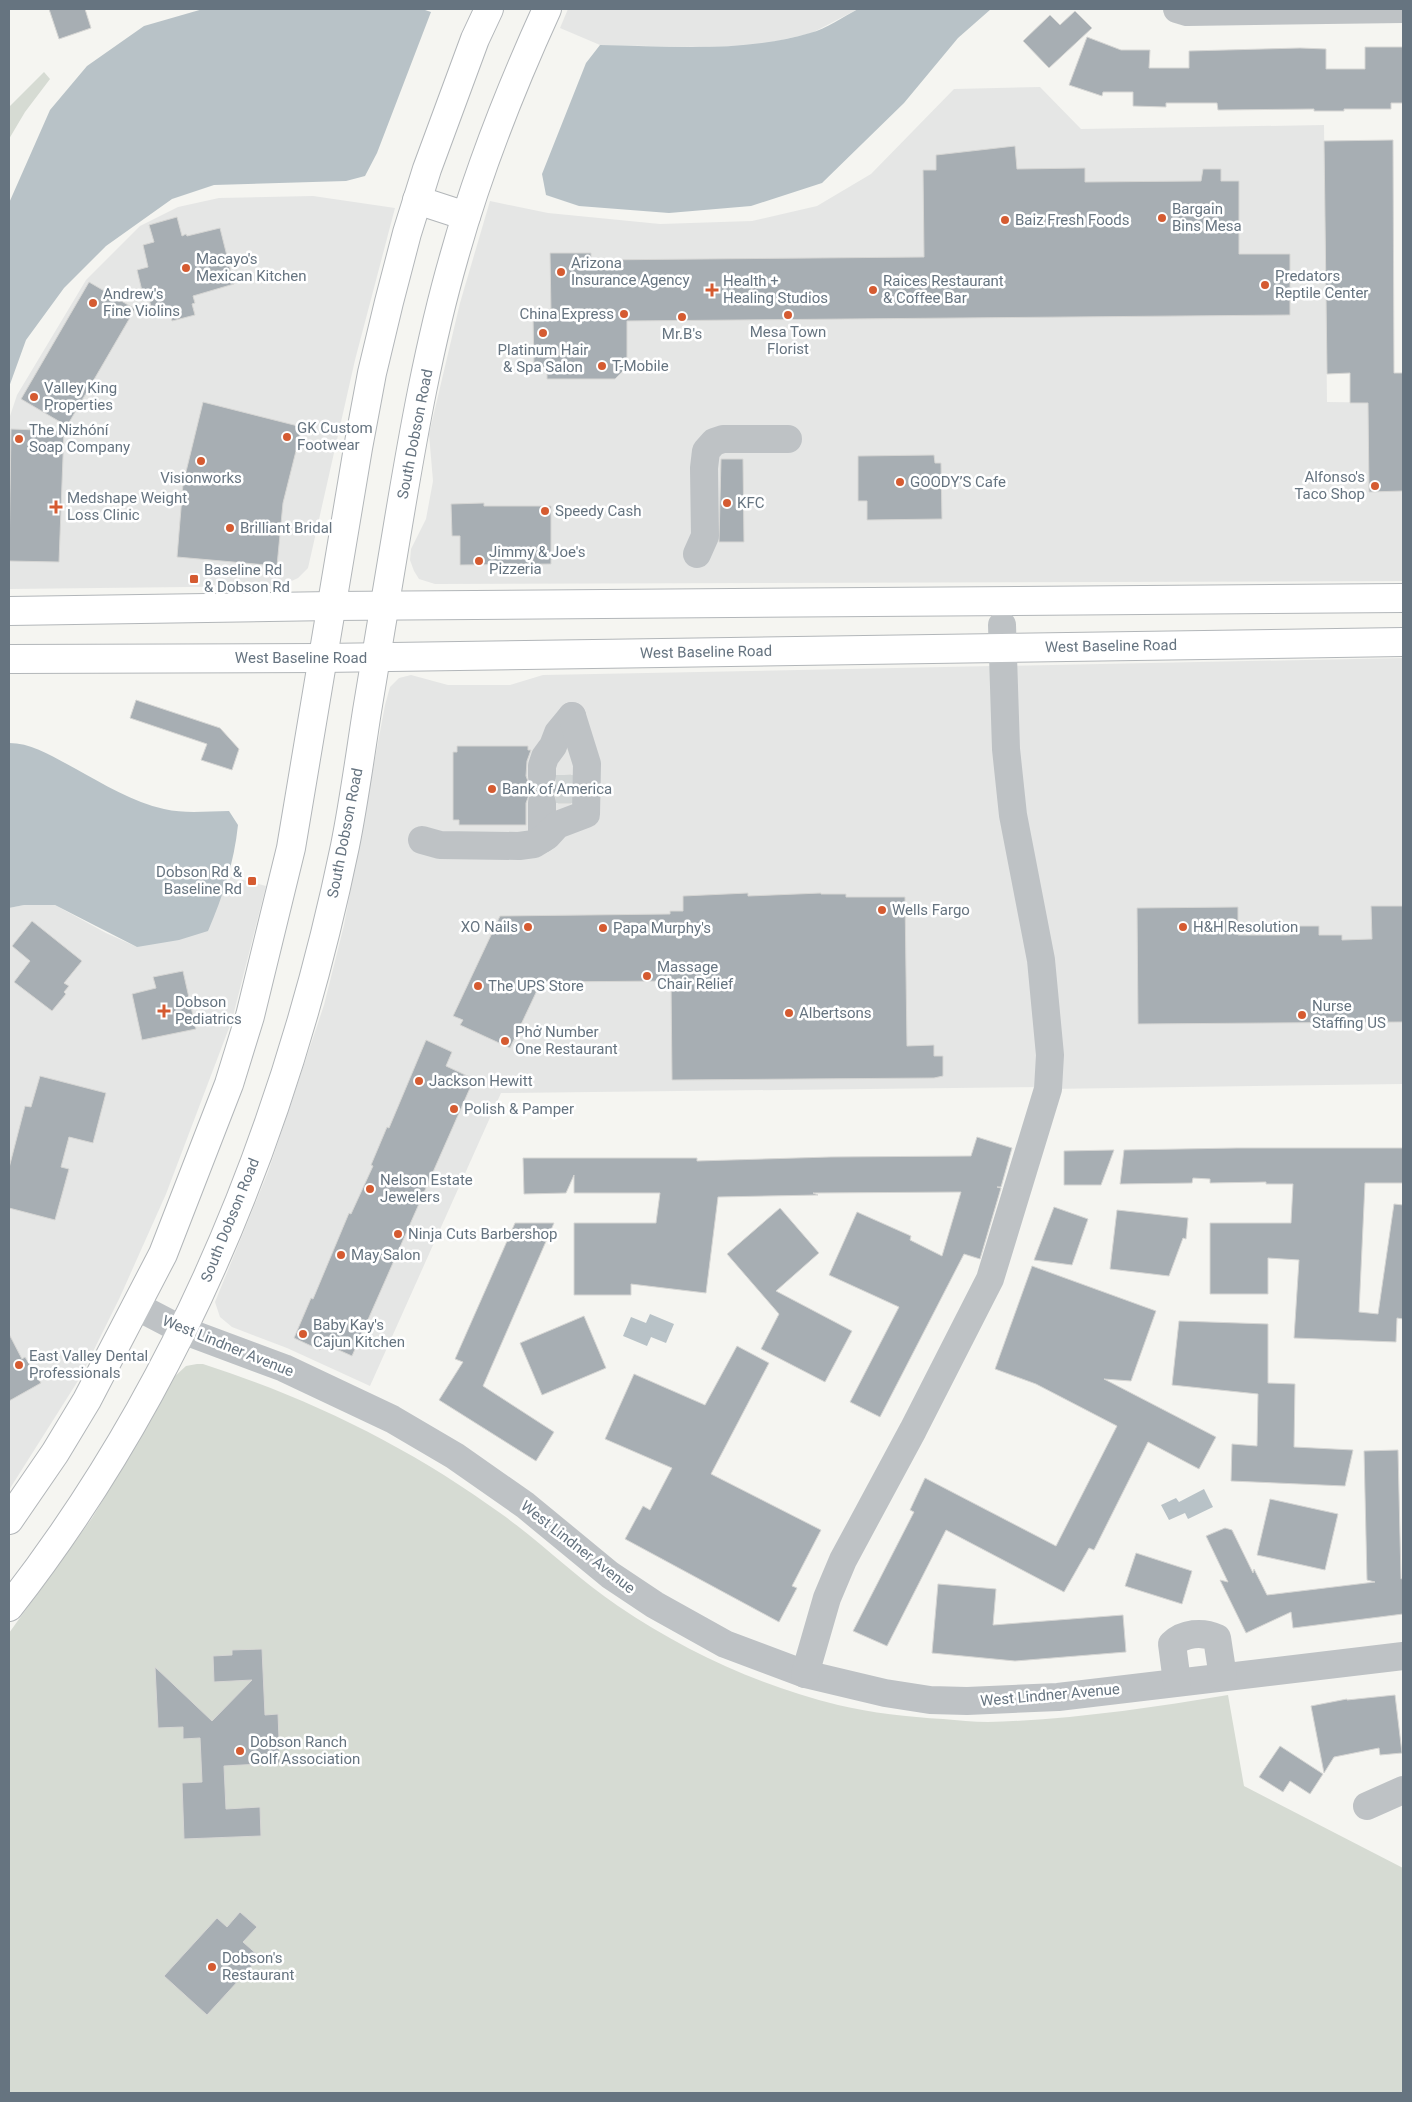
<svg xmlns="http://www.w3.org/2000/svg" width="1412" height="2102" font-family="Roboto,sans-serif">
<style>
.built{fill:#e5e6e5}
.green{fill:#d6dbd3}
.water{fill:#b8c2c7}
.building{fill:#a7aeb3;stroke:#d6d6d4}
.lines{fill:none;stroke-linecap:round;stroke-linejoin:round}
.minor-tunnel{stroke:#d1d5d5;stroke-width:28;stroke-dasharray:28 14;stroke-linecap:butt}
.major-casing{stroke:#b2b6b9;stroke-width:30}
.minor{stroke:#bec2c5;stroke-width:28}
.major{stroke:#fff;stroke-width:28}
.poi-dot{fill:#d55b31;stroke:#fff;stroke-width:2}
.labels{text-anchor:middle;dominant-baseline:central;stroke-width:5;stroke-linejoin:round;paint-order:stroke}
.poi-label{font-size:15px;fill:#667480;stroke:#fff;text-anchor:start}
.street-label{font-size:15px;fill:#667480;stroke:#fff}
</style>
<rect width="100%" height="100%" fill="#f5f5f1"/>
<g class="built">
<polygon points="568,9 858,9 812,33 760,45 699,47 600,45 560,28"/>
<polygon points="1040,87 1081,129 1324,125 1327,402 1403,403 1403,581 435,584 419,579 414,571 410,560 411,549 426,519 433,481 429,434 460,303 490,201 548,213 660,224 752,221 817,206 871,174 954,89"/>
<polygon points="313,196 395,208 355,360 308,568 298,578 281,586 9,589 9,419 17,395 86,280 140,226 178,207 219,198"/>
<polygon points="1403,658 1403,1084 1048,1089 1048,1087 501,1093 370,1386 287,1348 232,1327 220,1317 215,1302 268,1172 324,1005 344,925 385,705 390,687 399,678 411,675 448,685 510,685 543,675"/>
<polygon points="228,876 266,886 232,1020 166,1194 120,1297 81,1376 9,1490 9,908 24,905 55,905 106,933 137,947 224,893"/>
</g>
<g class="green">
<polygon points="44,72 50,79 25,112 9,139 9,107"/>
<path d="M197,1364h6c109,35 208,84 300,151 40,29 75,64 115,91 66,45 142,80 220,99 34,8 70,12 105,14 15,1 30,3 45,3 81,-2 161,-14 240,-27l16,91 159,82v225h-1394v-460l83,-115 47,-78 35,-63 12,-11z"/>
</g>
<g class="water">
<polygon points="203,9 422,9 431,12 377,153 365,176 346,181 214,185 172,199 106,246 64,288 26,340 9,387 9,203 50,110 87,66 144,26"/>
<path d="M858,9h133l-33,29 -54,65 -82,80 -71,23 -82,7 -90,-7 -33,-11 -4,-21 44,-111 14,-18c70,1 142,8 210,-12 16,-4 33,-16 48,-24z"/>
<path d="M9,743c24,0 46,15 67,26 27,15 57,33 88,40 22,5 43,2 65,2l9,14c-4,38 -15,71 -30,106l-29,9 -42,7 -82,-42h-31l-15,3z"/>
<polygon points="650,1314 674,1324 666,1343 651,1337 647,1346 623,1336 631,1317 646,1323"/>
<polygon points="1204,1489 1213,1507 1188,1519 1185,1513 1169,1520 1161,1505 1176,1498 1179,1502"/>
</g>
<g class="building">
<polygon points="49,9 85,9 91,28 59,39"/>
<polygon points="1075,11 1092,28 1049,68 1023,41 1050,15 1060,25"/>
<polygon points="1087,37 1121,50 1150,50 1149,68 1189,68 1189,51 1300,48 1326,49 1326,69 1365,69 1365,47 1403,47 1403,103 1391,103 1391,109 1344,109 1344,111 1314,111 1314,109 1218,110 1217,103 1166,103 1166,107 1133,106 1133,92 1103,92 1102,96 1069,85"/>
<polygon points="1393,140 1394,373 1403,373 1403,491 1369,492 1368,403 1350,403 1350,373 1327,374 1324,141"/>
<polygon points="1015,146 1017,169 1085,168 1085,182 1201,181 1203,169 1221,169 1221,181 1239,181 1239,254 1290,254 1290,315 627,321 627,367 615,379 547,379 547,367 534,367 533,316 545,316 545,314 551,313 550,253 591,253 591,260 924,257 923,170 936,170 936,155"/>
<polygon points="177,217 182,236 186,234 187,236 220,228 234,284 193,296 195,303 192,304 195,315 172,321 169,309 153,313 146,289 143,295 137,270 148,267 143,245 154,242 149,225"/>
<polygon points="89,282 135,309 67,426 21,399"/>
<polygon points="203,402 302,427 283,503 277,566 177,557 183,484"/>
<polygon points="11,429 64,431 59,562 9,561"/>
<polygon points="934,455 935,463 941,463 942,519 867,520 867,501 858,501 858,456"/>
<polygon points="721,459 743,459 744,542 719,542"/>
<polygon points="484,503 484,506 551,506 551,564 460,565 460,536 452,536 451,504"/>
<polygon points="136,700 220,728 239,749 232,770 201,760 207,744 130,718"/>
<polygon points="457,746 528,746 528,750 531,750 527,761 526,776 529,784 534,790 529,795 526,803 526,825 459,825 459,820 453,820 453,752 457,752"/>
<polygon points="571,775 571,803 558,803 555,795 550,790 556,783 558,776"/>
<polygon points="748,893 748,896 821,893 821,894 846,894 846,897 905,897 907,1046 934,1045 934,1056 943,1056 943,1076 934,1078 672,1080 671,981 541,982 510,1048 460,1025 463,1020 453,1016 500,916 670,914 670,911 683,911 683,896"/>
<polygon points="1371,906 1403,906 1403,1022 1138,1024 1137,908 1238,907 1238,935 1290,935 1290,926 1319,926 1319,935 1342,935 1342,940 1372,939"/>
<polygon points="32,921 82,961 64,983 69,986 64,992 66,994 52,1011 14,982 30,961 12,946"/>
<polygon points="183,971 196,1029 142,1040 132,994 156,988 153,977"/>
<polygon points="426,1040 452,1052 446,1066 474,1079 352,1356 323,1343 320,1350 294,1338 311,1298 313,1299 349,1213 351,1214 373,1166 371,1165 387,1127 389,1128"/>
<polygon points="40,1076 106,1093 93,1143 69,1137 61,1167 69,1169 55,1220 9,1208 9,1168 25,1106 31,1107"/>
<polygon points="977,1137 1012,1148 1001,1187 997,1187 1001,1188 980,1259 964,1254 880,1417 850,1402 899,1307 829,1275 857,1212 911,1236 910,1240 942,1256 961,1192 813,1193 818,1195 718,1197 706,1293 631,1284 631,1295 574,1295 574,1223 656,1223 660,1193 574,1193 574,1175 566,1193 524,1194 523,1158 697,1158 697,1161 830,1157 971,1156"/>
<polygon points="1237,1148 1403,1148 1403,1183 1365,1183 1359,1312 1378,1314 1394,1204 1403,1205 1403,1319 1397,1318 1396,1342 1294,1338 1299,1260 1268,1258 1268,1294 1210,1294 1210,1223 1291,1223 1293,1184 1266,1184 1266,1182 1210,1183 1210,1179 1193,1178 1192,1183 1120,1184 1124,1150"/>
<polygon points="1114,1150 1101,1185 1064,1185 1064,1151"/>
<polygon points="1054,1207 1088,1219 1072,1265 1034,1260"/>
<polygon points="780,1208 819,1253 776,1291 852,1331 825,1382 761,1349 779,1314 727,1254"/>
<polygon points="1117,1210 1188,1218 1186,1239 1183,1238 1169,1276 1110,1269"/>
<polygon points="515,1223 554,1223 483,1386 554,1432 536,1461 439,1400 463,1362 455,1359"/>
<polygon points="1032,1266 1156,1311 1131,1381 1104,1379 1216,1437 1199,1469 1148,1442 1094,1550 1089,1548 1064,1592 946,1530 887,1646 853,1631 914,1512 910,1510 925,1478 1056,1546 1117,1426 1036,1384 995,1369"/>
<polygon points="584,1316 606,1368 542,1395 520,1343"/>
<polygon points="1179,1321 1268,1324 1268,1383 1295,1384 1294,1447 1353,1450 1345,1486 1231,1481 1232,1444 1257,1446 1258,1394 1172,1385"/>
<polygon points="9,1334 22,1359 25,1357 41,1383 9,1401"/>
<polygon points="737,1346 769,1363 711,1474 821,1530 792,1586 797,1588 779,1622 625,1539 643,1506 650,1510 672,1468 605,1439 634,1374 705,1405"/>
<polygon points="1398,1450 1401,1579 1403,1578 1403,1614 1293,1628 1291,1612 1246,1633 1220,1580 1228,1582 1206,1536 1225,1528 1232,1530 1253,1573 1254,1569 1267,1595 1375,1582 1367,1580 1364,1451"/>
<polygon points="1270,1499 1338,1514 1325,1570 1257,1555"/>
<polygon points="1136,1553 1192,1571 1182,1604 1125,1586"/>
<polygon points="938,1584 996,1589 993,1625 1123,1615 1126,1652 1015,1661 932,1653"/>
<polygon points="262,1649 265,1715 278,1714 280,1763 224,1766 226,1809 260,1807 261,1836 184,1839 182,1783 202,1782 200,1738 183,1739 183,1727 158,1728 155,1667 212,1721 252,1680 214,1682 213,1656 232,1655 232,1650"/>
<polygon points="1395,1695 1402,1753 1380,1755 1379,1748 1334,1757 1324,1773 1311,1706 1347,1699 1347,1700"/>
<polygon points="1280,1746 1323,1774 1310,1794 1290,1781 1283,1792 1259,1777"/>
<polygon points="240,1912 257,1927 243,1942 260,1957 207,2015 164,1976 217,1918 227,1927"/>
</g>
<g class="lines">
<polyline class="minor-tunnel" points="570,775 570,803"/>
<defs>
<g id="major">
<polyline points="417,200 466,216"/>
<polyline points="9,611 332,606 1403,598"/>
<polyline points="9,659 323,658 1403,642"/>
<polyline points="9,1520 55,1453 87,1400 163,1254 229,1084 250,1016 291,848 358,448 372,373 389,302 407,233 427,169 475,39 489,9"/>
<path d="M9,1607c174,-223 279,-486 336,-761 9,-45 15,-90 22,-135 10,-62 21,-124 31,-186 15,-90 31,-181 56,-268 24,-86 56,-167 93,-248"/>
</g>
</defs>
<use href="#major" class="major-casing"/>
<g class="minor">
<polyline points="1177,9 1187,12 1403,9"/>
<polyline points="697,554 705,536 704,468 706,451 714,442 723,439 788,439"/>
<polyline points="542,776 542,766 545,757 553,746 558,733 572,716"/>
<polyline points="542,803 542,839"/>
<polyline points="422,840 440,845 519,846 534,844 547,836 557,825 586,814 587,764 572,716"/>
<polyline points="136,1306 182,1330 284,1368 392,1419 455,1456 525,1505 610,1575 655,1605 725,1644 805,1674 885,1693 930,1700 967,1701 1058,1697 1403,1656"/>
<polyline points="805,1674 827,1598 843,1560 913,1430 990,1279 1048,1089 1050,1055 1041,960 1013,815 1006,749 1002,625"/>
<path d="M1177,1682l-5,-38c12,-11 30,-13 45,-6l6,39"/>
<polyline points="1367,1806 1403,1790"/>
</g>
<use href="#major" class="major"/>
</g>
<g class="poi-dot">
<circle cx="1162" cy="218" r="5"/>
<circle cx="1005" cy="220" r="5"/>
<circle cx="186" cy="268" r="5"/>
<circle cx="561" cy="272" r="5"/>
<circle cx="1265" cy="285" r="5"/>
<path d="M709.5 282.5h5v5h5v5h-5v5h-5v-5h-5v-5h5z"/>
<circle cx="873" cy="290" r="5"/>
<circle cx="93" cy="303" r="5"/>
<circle cx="624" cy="314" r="5"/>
<circle cx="788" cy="315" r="5"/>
<circle cx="682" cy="317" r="5"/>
<circle cx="543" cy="333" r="5"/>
<circle cx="602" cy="366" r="5"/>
<circle cx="34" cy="397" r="5"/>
<circle cx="287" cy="437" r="5"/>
<circle cx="19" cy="439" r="5"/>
<circle cx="201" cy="461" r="5"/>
<circle cx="900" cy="482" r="5"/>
<circle cx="1375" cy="486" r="5"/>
<circle cx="727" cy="503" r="5"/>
<path d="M53.5 499.5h5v5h5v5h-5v5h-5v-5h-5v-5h5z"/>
<circle cx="545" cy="511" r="5"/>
<circle cx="230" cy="528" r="5"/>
<circle cx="479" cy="561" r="5"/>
<rect x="189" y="574" width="10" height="10" rx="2.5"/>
<circle cx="492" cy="789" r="5"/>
<rect x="247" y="876" width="10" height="10" rx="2.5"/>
<circle cx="882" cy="910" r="5"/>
<circle cx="528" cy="927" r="5"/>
<circle cx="1183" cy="927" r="5"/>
<circle cx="603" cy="928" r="5"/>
<circle cx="647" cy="976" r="5"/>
<circle cx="478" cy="986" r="5"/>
<path d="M161.5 1003.5h5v5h5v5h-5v5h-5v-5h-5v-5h5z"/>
<circle cx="789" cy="1013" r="5"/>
<circle cx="1302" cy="1015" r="5"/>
<circle cx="505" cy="1041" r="5"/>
<circle cx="419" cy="1081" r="5"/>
<circle cx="454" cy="1109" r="5"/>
<circle cx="370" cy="1189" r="5"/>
<circle cx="398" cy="1234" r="5"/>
<circle cx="341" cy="1255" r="5"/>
<circle cx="303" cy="1334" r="5"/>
<circle cx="19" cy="1365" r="5"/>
<circle cx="240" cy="1751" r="5"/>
<circle cx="212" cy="1967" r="5"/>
</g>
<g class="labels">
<g class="poi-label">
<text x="1172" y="209">Bargain<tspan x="1172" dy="17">Bins Mesa</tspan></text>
<text x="1015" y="220">Baiz Fresh Foods</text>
<text x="196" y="259">Macayo's<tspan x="196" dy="17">Mexican Kitchen</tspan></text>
<text x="571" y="263">Arizona<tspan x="571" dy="17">Insurance Agency</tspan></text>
<text x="1275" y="276">Predators<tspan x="1275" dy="17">Reptile Center</tspan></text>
<text x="723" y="281">Health +<tspan x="723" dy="17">Healing Studios</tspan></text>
<text x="883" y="281">Raices Restaurant<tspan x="883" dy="17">&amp; Coffee Bar</tspan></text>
<text x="103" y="294">Andrew's<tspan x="103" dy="17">Fine Violins</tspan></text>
<text x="614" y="314" text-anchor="end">China Express</text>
<text x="788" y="332" text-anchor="middle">Mesa Town<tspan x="788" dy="17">Florist</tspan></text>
<text x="682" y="334" text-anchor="middle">Mr.B's</text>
<text x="543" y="350" text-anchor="middle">Platinum Hair<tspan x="543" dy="17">&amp; Spa Salon</tspan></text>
<text x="612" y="366">T-Mobile</text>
<text x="44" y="388">Valley King<tspan x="44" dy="17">Properties</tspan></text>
<text x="297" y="428">GK Custom<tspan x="297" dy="17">Footwear</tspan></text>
<text x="29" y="430">The Nizhóní<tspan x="29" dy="17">Soap Company</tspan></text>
<text x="1365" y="477" text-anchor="end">Alfonso's<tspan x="1365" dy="17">Taco Shop</tspan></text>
<text x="201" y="478" text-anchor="middle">Visionworks</text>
<text x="910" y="482">GOODY’S Cafe</text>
<text x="67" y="498">Medshape Weight<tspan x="67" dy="17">Loss Clinic</tspan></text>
<text x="737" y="503">KFC</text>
<text x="555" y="511">Speedy Cash</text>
<text x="240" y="528">Brilliant Bridal</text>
<text x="489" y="552">Jimmy &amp; Joe's<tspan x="489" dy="17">Pizzeria</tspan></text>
<text x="204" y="570">Baseline Rd<tspan x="204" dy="17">&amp; Dobson Rd</tspan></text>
<text x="502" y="789">Bank of America</text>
<text x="242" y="872" text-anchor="end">Dobson Rd &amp;<tspan x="242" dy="17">Baseline Rd</tspan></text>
<text x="892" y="910">Wells Fargo</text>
<text x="518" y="927" text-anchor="end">XO Nails</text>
<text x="1193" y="927">H&amp;H Resolution</text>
<text x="613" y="928">Papa Murphy's</text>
<text x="657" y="967">Massage<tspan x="657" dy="17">Chair Relief</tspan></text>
<text x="488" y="986">The UPS Store</text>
<text x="175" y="1002">Dobson<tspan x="175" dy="17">Pediatrics</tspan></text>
<text x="1312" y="1006">Nurse<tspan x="1312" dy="17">Staffing US</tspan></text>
<text x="799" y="1013">Albertsons</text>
<text x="515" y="1032">Phở Number<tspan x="515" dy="17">One Restaurant</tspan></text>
<text x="429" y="1081">Jackson Hewitt</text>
<text x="464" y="1109">Polish &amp; Pamper</text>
<text x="380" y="1180">Nelson Estate<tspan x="380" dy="17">Jewelers</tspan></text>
<text x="408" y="1234">Ninja Cuts Barbershop</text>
<text x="351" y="1255">May Salon</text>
<text x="313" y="1325">Baby Kay's<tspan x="313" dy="17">Cajun Kitchen</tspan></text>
<text x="29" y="1356">East Valley Dental<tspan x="29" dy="17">Professionals</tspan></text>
<text x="250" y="1742">Dobson Ranch<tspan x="250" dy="17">Golf Association</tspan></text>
<text x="222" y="1958">Dobson's<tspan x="222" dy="17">Restaurant</tspan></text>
</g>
<g class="street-label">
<text transform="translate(415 434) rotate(-79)">South Dobson Road</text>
<text transform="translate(1111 646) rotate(-1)">West Baseline Road</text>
<text transform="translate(706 652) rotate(-1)">West Baseline Road</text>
<text x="301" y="658">West Baseline Road</text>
<text transform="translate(345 833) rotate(-79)">South Dobson Road</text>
<text transform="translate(230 1220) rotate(-68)">South Dobson Road</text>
<text transform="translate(228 1346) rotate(22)">West Lindner Avenue</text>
<text transform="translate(578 1547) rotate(38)">West Lindner Avenue</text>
<text transform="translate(1050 1695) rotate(-5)">West Lindner Avenue</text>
</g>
</g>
<rect width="1412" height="2102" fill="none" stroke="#667480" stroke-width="20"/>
</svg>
